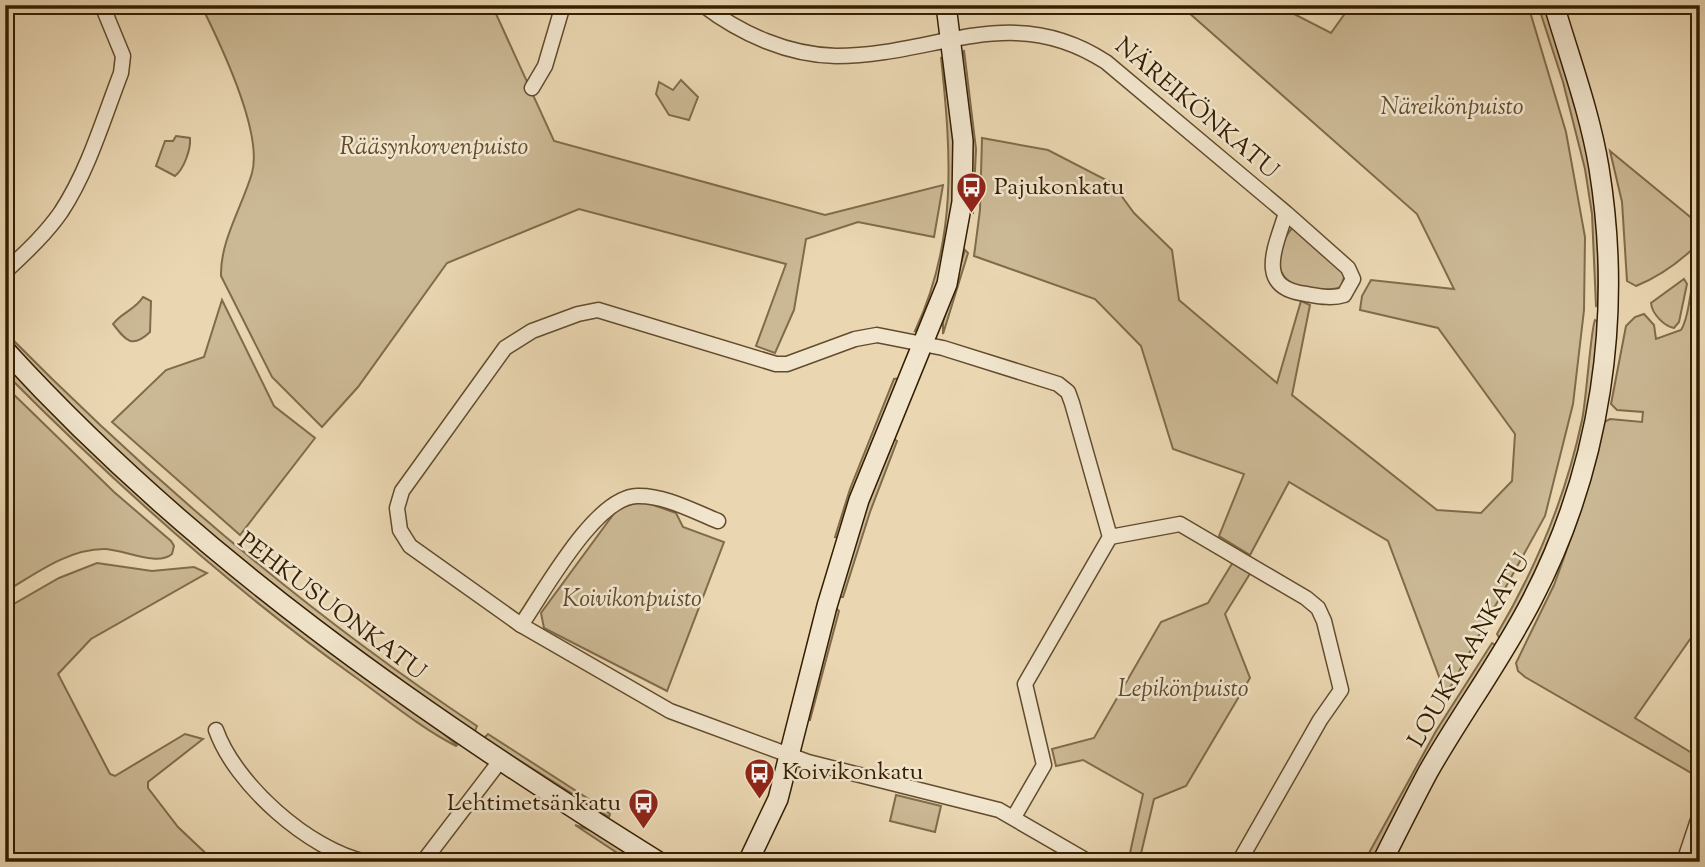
<svg xmlns="http://www.w3.org/2000/svg" width="1705" height="867" font-family="'Sorts Mill Goudy',serif">
<style>
.green{fill:#cbb894;stroke:#806b4a;stroke-width:2}
.lines{fill:none;stroke-linecap:round;stroke-linejoin:round}
.street-casing{stroke:#624c2d;stroke-width:17}
.secondary-casing{stroke:#341e01;stroke-width:22}
.street{stroke:#f1e5cd;stroke-width:14}
.secondary{stroke:#f1e5cd;stroke-width:19}
.labels{text-anchor:middle;dominant-baseline:central;stroke-width:5;stroke-linejoin:round;paint-order:stroke}
.park-label{font-size:24px;font-style:italic;fill:#614c2d;stroke:#f1e5cd}
.street-label{font-size:24px;fill:#341e01;stroke:#f1e5cd}
.poi-label{font-size:24px;fill:#341e01;stroke:#f1e5cd;text-anchor:start}
</style>
<rect width="100%" height="100%" fill="#ead7b2"/>
<filter id="stains"><feTurbulence type="fractalNoise" baseFrequency=".00286" numOctaves="4"/><feColorMatrix values="0 0 0 0 .2 0 0 0 0 .09 0 0 0 0 .02 0 0 0 .5 -.17"/></filter>
<radialGradient id="worn" r=".72"><stop offset=".6" stop-color="#630" stop-opacity="0"/><stop offset="1" stop-color="#630" stop-opacity=".3"/></radialGradient>
<g class="green">
<path d="M201,5h291l62,136 271,74 118,-30 -9,52 -76,-15 -52,17 -12,71 -19,43 -19,-7 30,-82 -207,-55 -132,54 -89,124 -36,40 -50,-50 -51,-101c-1,-35 21,-69 31,-103 11,-40 -32,-130 -51,-168z"/>
<polygon points="1180,5 1287,5 1292,13 1331,33 1351,5 1528,5 1566,132 1585,237 1584,310 1573,404 1545,516 1446,695 1388,541 1289,482 1250,555 1219,536 1244,474 1173,449 1141,346 1095,299 974,256 980,210 982,138 1048,150 1112,183 1134,213 1172,250 1179,300 1277,383 1301,301 1310,305 1292,395 1437,510 1481,513 1512,481 1515,434 1438,328 1360,310 1362,296 1371,280 1454,289 1417,214"/>
<path d="M1538,5h6c18,53 35,106 47,161 9,45 8,93 7,139l-2,1 -4,-92 -7,-45 -22,-87z"/>
<polygon points="964,50 976,149 973,213 969,213 962,57"/>
<path d="M941,57l13,77 1,55 -14,87 -22,54 -4,1c43,-92 36,-177 26,-274z"/>
<polygon points="681,80 698,97 689,120 669,115 656,94 659,82 673,90"/>
<path d="M176,136l14,2c1,11 -6,31 -15,38l-19,-10 9,-25h8z"/>
<path d="M1610,151l90,74v17c-19,19 -39,34 -64,44l-9,-5 -5,-79z"/>
<path d="M1293,227l52,47 -4,13c-9,4 -18,2 -27,2 -41,-3 -44,-35 -21,-62z"/>
<polygon points="965,250 968,253 943,334 943,322"/>
<path d="M1700,268v357l-65,93 65,40v20l-175,-101 -7,-6 -2,-8 38,-78 26,-72 24,-91 6,-3 32,3 1,-10 -26,-2 -6,-6 15,-78 9,-9 9,-3 10,11 2,14 25,-9c11,-17 7,-51 19,-62z"/>
<path d="M1684,279l3,5 -8,38 -5,6c-10,-2 -22,-14 -23,-25z"/>
<path d="M143,297l8,4 -1,31c-18,17 -24,9 -37,-8 9,-12 22,-14 30,-27z"/>
<polygon points="222,300 274,406 315,438 240,535 112,422 166,370 204,357"/>
<path d="M1595,320l3,2c-6,118 -40,214 -98,317l-3,-5c39,-66 69,-138 85,-214 4,-17 9,-93 13,-100z"/>
<path d="M6,333c145,147 299,279 471,393l-2,5 -25,-15 -199,-146 -86,-73 -136,-132z"/>
<path d="M5,364l452,381 -1,1c-37,-19 -71,-48 -105,-72 -125,-90 -238,-192 -346,-301z"/>
<polygon points="900,378 838,538 835,537 850,489 894,379"/>
<path d="M5,386l109,106 57,49 3,5 -2,8c-15,13 -49,-5 -68,-5 -36,0 -69,25 -99,43z"/>
<polygon points="893,438 897,441 870,512 843,597 839,597 856,534"/>
<polygon points="642,501 676,513 683,527 724,542 667,691 544,628 541,613 618,508"/>
<polygon points="1233,562 1251,572 1225,614 1250,678 1186,786 1154,799 1139,862 1128,862 1143,794 1083,760 1056,766 1052,749 1094,738 1161,622 1208,603"/>
<polygon points="97,563 152,571 194,567 207,573 91,639 58,674 110,774 115,776 185,734 203,739 148,782 148,788 178,827 215,862 5,862 5,609 59,578"/>
<polygon points="836,608 839,611 810,720 807,719"/>
<polygon points="1492,643 1497,646 1424,766 1372,862 1364,862 1436,731"/>
<polygon points="488,734 601,807 610,814 609,817 484,738"/>
<polygon points="896,795 941,806 935,832 890,821"/>
<polygon points="575,825 593,831 643,862 631,862"/>
</g>
<g class="lines">
<defs>
<g id="street">
<path d="M703,5c38,29 85,50 133,51 100,0 175,-56 270,6l180,151c-10,33 -32,75 20,81 12,2 26,5 38,1l9,-16 -5,-11 -62,-55"/>
<polyline points="532,88 545,66 563,5"/>
<path d="M5,272c20,-19 40,-37 56,-60 27,-41 42,-92 60,-139l2,-17 -21,-51"/>
<polyline points="1110,537 1180,524 1306,598 1318,608 1324,621 1341,690 1320,720 1239,862"/>
<path d="M521,625c23,-33 74,-128 116,-129 27,-1 56,15 81,25"/>
<path d="M216,730c19,54 93,120 150,132"/>
<polyline points="1014,817 1044,765 1025,684 1110,537 1072,403 1068,392 1058,384 943,348 877,335 855,339 787,364 776,364 598,310 578,314 532,331 505,348 402,491 397,508 400,530 410,546 521,625 670,711 808,762 999,810 1089,862"/>
<polyline points="423,862 500,761"/>
<polyline points="1684,862 1700,814"/>
</g>
<g id="secondary">
<path d="M5,350c188,206 419,366 654,512"/>
<polyline points="748,862 778,799 827,606 859,500 947,284 962,202 963,141 946,5"/>
<path d="M1382,862c15,-30 30,-60 46,-90 33,-58 73,-112 104,-172 69,-133 91,-284 67,-432 -9,-55 -29,-109 -45,-163"/>
</g>
</defs>
<use href="#street" class="street-casing"/>
<use href="#secondary" class="secondary-casing"/>
<use href="#street" class="street"/>
<use href="#secondary" class="secondary"/>
</g>
<defs>
<symbol id="bus-pin" viewBox="-11 -11 22 30"><path d="M0 17L-7.5 6A9.5 9.5 0 1 1 7.5 6Z" fill="#8f2418" stroke="#f1e5cd"/><path d="M-5-6H5V4H4V6H2V4H-2V6H-4V4H-5ZM-3.5-4V0h7V-4ZM-3.5 1.2v1.5H-2V1.2ZM2 1.2v1.5H3.5V1.2Z" fill="#fff"/></symbol>
</defs>
<g fill-rule="evenodd">
<use href="#bus-pin" x="954" y="170" width="35" height="47"/>
<use href="#bus-pin" x="742" y="756" width="35" height="47"/>
<use href="#bus-pin" x="626" y="786" width="35" height="47"/>
</g>
<g class="labels">
<g class="park-label">
<text x="1452" y="108">Näreikönpuisto</text>
<text x="434" y="148">Rääsynkorvenpuisto</text>
<text x="632" y="600">Koivikonpuisto</text>
<text x="1183" y="690">Lepikönpuisto</text>
</g>
<g class="street-label">
<text transform="translate(1196 109) rotate(40)">NÄREIKÖNKATU</text>
<text transform="translate(331 607) rotate(37)">PEHKUSUONKATU</text>
<text transform="translate(1470 651) rotate(-60)">LOUKKAANKATU</text>
</g>
<g class="poi-label">
<text x="994" y="188">Pajukonkatu</text>
<text x="782" y="773">Koivikonkatu</text>
<text x="621" y="804" text-anchor="end">Lehtimetsänkatu</text>
</g>
</g>
<rect width="1705" height="867" fill="none" stroke="#ead7b2" stroke-width="28"/>
<rect x="7" y="7" width="1691" height="853" fill="none" stroke="#341e01" stroke-width="3.5"/>
<rect x="14" y="14" width="1677" height="839" fill="none" stroke="#341e01" stroke-width="2"/>
<rect width="100%" height="100%" filter="url(#stains)"/>
<rect width="100%" height="100%" fill="url(#worn)"/>
</svg>
